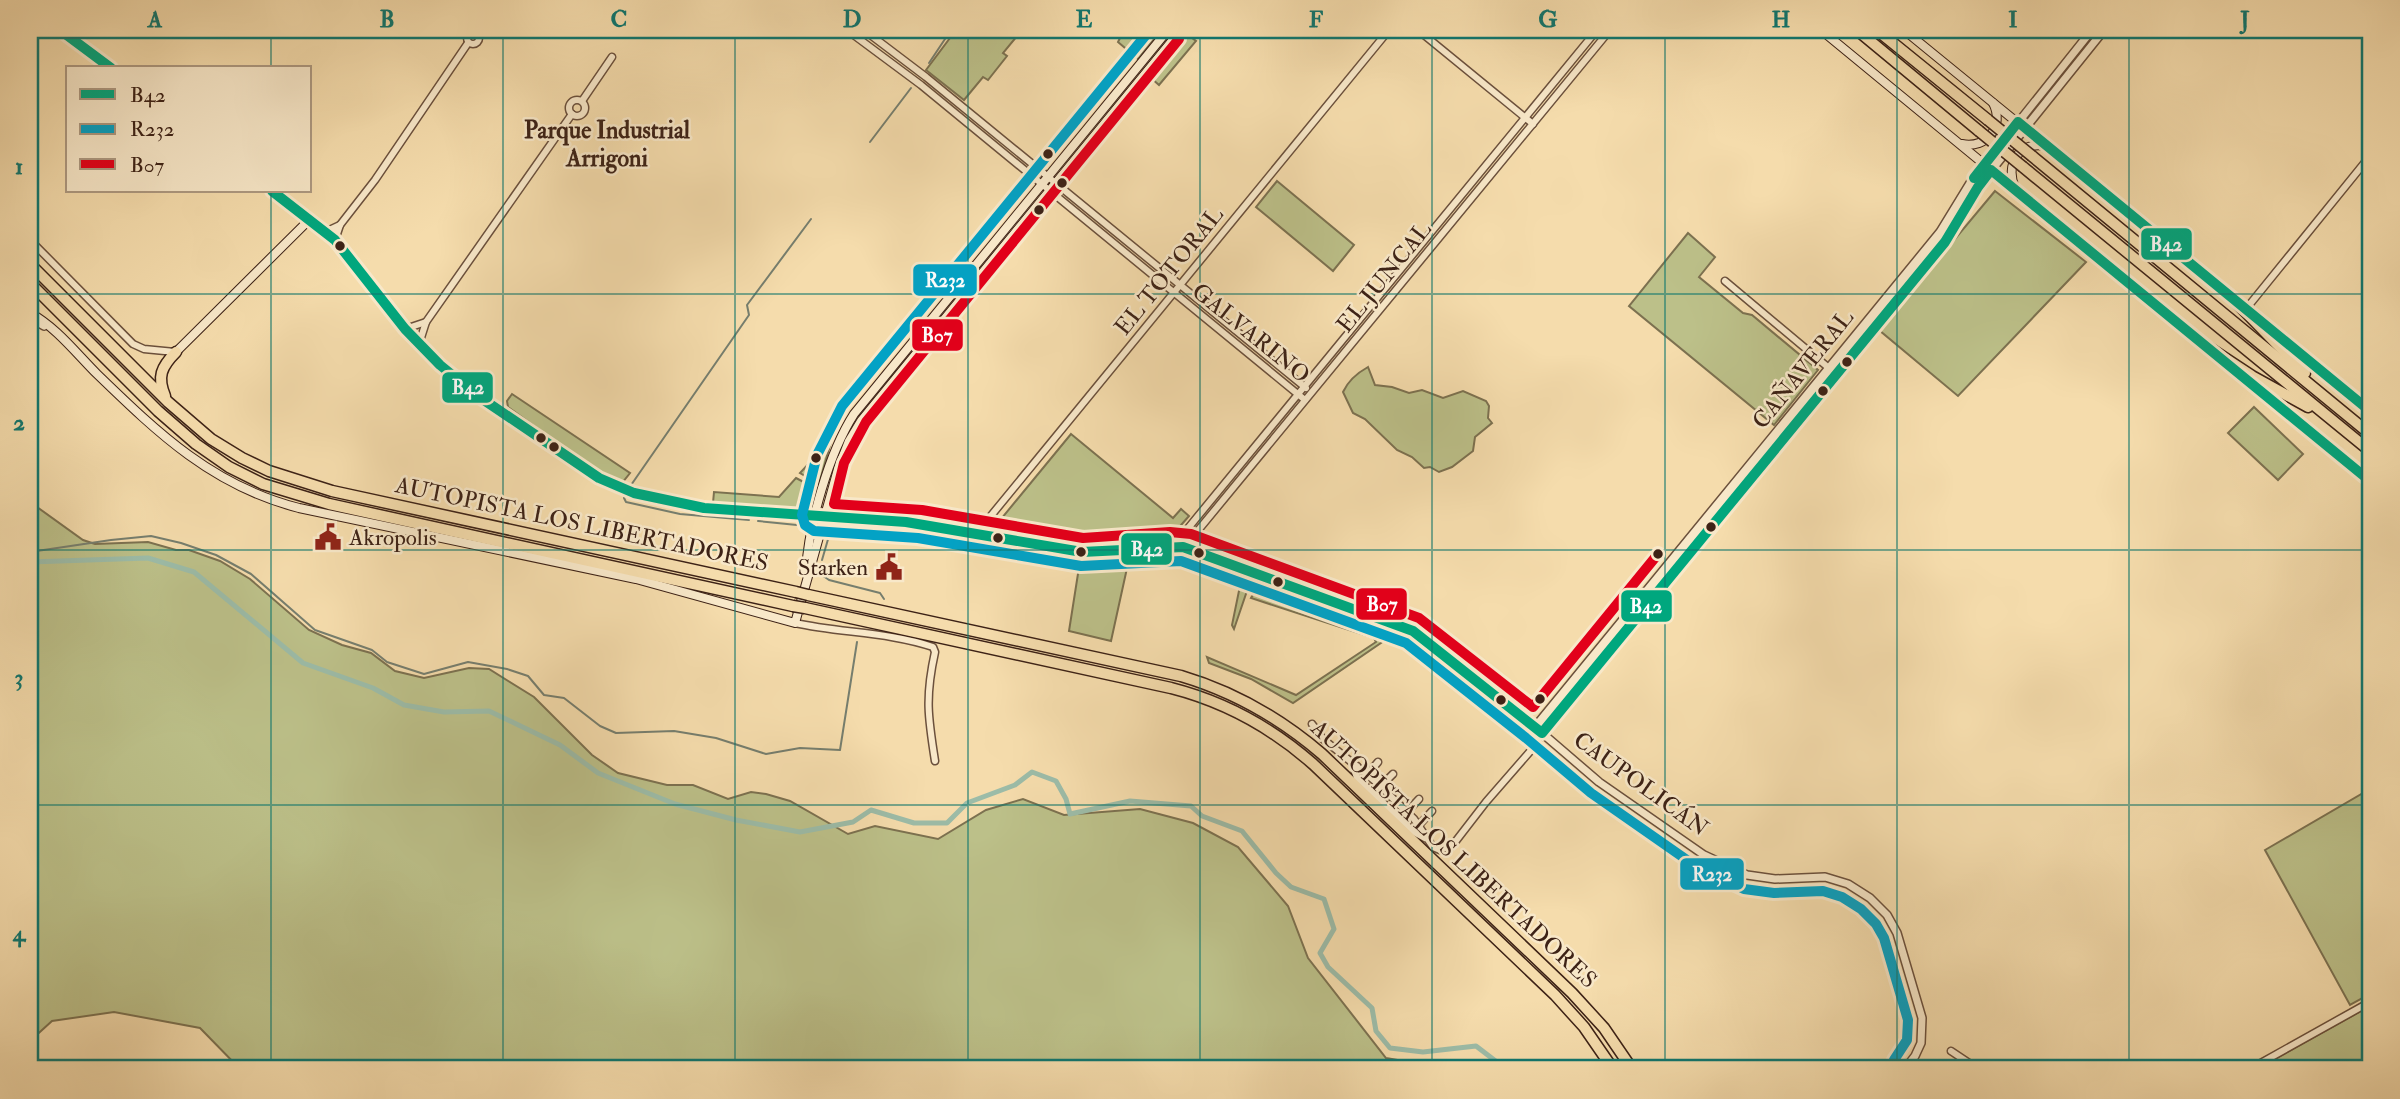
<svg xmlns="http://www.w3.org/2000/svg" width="2400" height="1099" font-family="'IM FELL Double Pica',serif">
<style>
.green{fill:#bcc089;stroke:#7c7150;stroke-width:2}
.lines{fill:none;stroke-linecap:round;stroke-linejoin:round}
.stream{stroke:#767e6e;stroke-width:2}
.canal{stroke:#9cbca8;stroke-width:5}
.minor-casing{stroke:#6b503c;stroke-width:9}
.tertiary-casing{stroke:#6b503c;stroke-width:10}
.secondary-casing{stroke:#3d2216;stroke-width:10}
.motorway-casing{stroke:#3d2216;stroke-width:13}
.minor{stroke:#f8e8c9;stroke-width:6}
.tertiary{stroke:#f8e8c9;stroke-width:7}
.secondary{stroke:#f8e8c9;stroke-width:8}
.motorway{stroke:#f5dcac;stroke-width:10}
.motorway-bridge-casing{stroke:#3d2216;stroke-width:13;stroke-linecap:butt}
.motorway-bridge{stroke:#f5dcac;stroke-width:10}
.bus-1-casing{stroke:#f8e8c9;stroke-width:16}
.bus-2-casing{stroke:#f8e8c9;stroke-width:16}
.bus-3-casing{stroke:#f8e8c9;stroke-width:16}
.bus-1{stroke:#00a77e;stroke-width:10}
.bus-2{stroke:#03a2c5;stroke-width:10}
.bus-3{stroke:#e2001a;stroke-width:10}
.grid{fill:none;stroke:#0f766e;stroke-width:2;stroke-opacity:0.55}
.bus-dot{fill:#3d2216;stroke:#f8e8c9;stroke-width:2.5}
.labels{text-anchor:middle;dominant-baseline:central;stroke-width:5;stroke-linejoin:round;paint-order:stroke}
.street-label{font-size:23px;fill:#3d2216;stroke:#f8e8c9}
.poi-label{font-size:23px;fill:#3d2216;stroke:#f8e8c9;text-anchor:start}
.neighbourhood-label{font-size:24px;font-weight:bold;fill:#3d2216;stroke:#f8e8c9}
.line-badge{stroke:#f8e8c9;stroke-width:2.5}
.badge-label{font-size:19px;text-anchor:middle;font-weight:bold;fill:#fff}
.neatline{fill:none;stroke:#0f766e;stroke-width:2.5}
.grid-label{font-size:23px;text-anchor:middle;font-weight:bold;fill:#0f766e}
</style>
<rect width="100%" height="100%" fill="#f5dcac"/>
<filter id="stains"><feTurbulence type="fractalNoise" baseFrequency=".00286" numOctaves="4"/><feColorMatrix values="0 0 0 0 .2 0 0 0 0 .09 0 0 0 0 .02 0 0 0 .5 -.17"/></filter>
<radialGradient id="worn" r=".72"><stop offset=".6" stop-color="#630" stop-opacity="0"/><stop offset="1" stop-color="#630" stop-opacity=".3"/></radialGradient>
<g class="green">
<polygon points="956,30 1022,30 1003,53 1007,56 988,80 983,77 964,100 926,70"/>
<polygon points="1124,30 1160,30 1138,59 1118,42"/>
<polygon points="1188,35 1196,41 1159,85 1151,78"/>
<polygon points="1024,179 1031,185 987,238 980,232"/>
<polygon points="1277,181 1354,245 1333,271 1256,207"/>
<polygon points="1995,191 2086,262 1958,396 1879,330"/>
<polygon points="1688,233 1715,257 1699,277 1743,313 1752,315 1818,370 1774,425 1629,306"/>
<polygon points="967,248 974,253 938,298 929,294"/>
<polygon points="894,336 901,343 862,388 855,384"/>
<path d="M1368,367l7,18 17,2 17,6 13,-3 21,8 20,-7 23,10 3,5 -1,12 4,5 -17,14 -2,14 -21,16 -13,5 -9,-5 -6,1 -12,-11 -15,-7 -32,-31 -12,-6 -10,-21c5,-11 16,-20 25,-25z"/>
<polygon points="512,394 630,473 622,483 603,476 508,407 507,401"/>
<polygon points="2254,407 2303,454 2278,480 2228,433"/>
<polygon points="826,430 833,435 819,484 800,473 814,458"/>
<polygon points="1071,434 1173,518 1181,509 1189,516 1168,540 1098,546 1076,545 992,530"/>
<polygon points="796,478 817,489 810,511 713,503 714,492 779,497"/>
<polygon points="30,502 83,540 95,544 148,542 176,550 189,550 220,561 250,579 309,630 342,645 371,653 395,671 424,678 469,668 489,669 534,697 592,755 618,773 667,785 693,785 728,799 751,792 766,794 790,801 848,834 875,826 938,839 986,810 1023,799 1064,815 1140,809 1193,823 1238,847 1288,906 1308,958 1386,1058 1450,1069 240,1069 200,1028 114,1012 52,1021 30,1041"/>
<polygon points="1173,557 1188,558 1247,579 1249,585 1234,629 1232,625 1240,586 1234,581 1176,563 1130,565 1131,560"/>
<polygon points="1129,559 1111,641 1069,631 1080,561"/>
<polygon points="1259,585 1394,634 1293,703 1251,679 1209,663 1207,657 1296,695 1376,642 1374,638 1251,598"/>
<polygon points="2370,789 2370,994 2350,1005 2265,850"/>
<polygon points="2370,1006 2370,1069 2257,1069"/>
</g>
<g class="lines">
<g class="stream">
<polyline points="929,63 951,30"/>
<polyline points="870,142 911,88"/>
<polyline points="629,488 749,315 747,305 811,219"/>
<polyline points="625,492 624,498 626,502 680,514 749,520"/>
<polyline points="758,521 807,526"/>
<polyline points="30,552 111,540 151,536 181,543 216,555 251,574 315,630 372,650 387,662 424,674 468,662 507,669 528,676 544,695 564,698 600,726 616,733 674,731 716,738 766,754 800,748 840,750 857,642"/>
<polyline points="822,560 831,529"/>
<polyline points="820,568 822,575 829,580 880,593 884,599"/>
</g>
<polyline class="canal" points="30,562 148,558 194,572 303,663 373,688 404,705 444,712 489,711 560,745 598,773 675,804 736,820 800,832 853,822 871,810 914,823 947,823 967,803 1015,785 1032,772 1056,781 1066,799 1070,814 1130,801 1191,806 1202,816 1242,831 1276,873 1291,887 1324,899 1334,929 1320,953 1328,967 1372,1008 1376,1031 1390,1048 1423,1052 1476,1046 1506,1069"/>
<defs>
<g id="minor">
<polyline points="847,30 921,85 1305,400"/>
<polyline points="864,30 926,77 1306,388"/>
<polyline points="1418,30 1533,124"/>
<circle cx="473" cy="38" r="6"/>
<circle cx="577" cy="108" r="8"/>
<polyline points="582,101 612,57"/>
<polyline points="325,232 340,225"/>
<polyline points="30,240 133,344 144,349 175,352"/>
<polyline points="335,240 340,225 375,180 468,43"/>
<polyline points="1725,281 1836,374"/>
<polyline points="2246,309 2370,156"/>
<polyline points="405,329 426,322"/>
<polyline points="419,344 426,322 572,114"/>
<polyline points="976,534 1389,30"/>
<polyline points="1176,546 1180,538 1597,30"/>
<polyline points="1188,548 1191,539 1610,30"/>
<path d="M795,623c45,10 94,9 138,24l2,5c-10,45 -7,65 0,109"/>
<polyline points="1312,724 1323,739 1376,782 1414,819 1433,847 1440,850 1452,846 1486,802 1533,748 1542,733"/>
<polyline points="1357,766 1355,772 1357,778 1414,832 1425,838"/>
<polyline points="1367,775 1378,762"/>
<polyline points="1381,786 1393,774"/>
<polyline points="1407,812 1419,799"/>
<polyline points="1419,825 1432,811"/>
<polyline points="1951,1051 1978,1069"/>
<polyline points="2250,1069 2370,1002"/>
</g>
<g id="tertiary">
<polyline points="60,30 111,68"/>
<polyline points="272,191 309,220"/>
<polyline points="30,318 44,326"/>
<polyline points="825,517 920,524 1082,552 1183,547 1413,631 1535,727 1599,782 1704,855 1747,875 1775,879 1825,877 1848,884 1870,898 1887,915 1897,933 1922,1018 1921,1043 1915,1056 1905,1069"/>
<polyline points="1535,727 1940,232 1970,183 2092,30"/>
<polyline points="1542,733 1945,242 1982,182 2104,30"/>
</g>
<g id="secondary">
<polyline points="1821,30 2205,346"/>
<polyline points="1904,30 2232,298"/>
<path d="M1962,144c25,5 43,-18 31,-41"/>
<path d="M2015,188c-10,-24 4,-47 31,-42"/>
<path d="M30,313c26,14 46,40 67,61 62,60 116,112 202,134l337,71 159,44 43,-154 11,-28 12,-20 320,-391"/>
<polyline points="2259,320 2370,411"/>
<polyline points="176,352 309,220 344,250 405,329 440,365 478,396 599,478 634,493 690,506 825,517"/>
<polyline points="2234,369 2370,481"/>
<path d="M806,570c3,-47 23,-117 48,-156l314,-384"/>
</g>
<g id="motorway">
<polyline points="1857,30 1979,131"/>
<polyline points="1877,30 1988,120"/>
<polyline points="2032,156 2370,434"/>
<polyline points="2023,167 2370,451"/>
<polyline points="30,264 168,402 211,439 242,458 269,471 332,491 796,592"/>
<polyline points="30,283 158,411 196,444 229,467 263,484 329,504 793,606"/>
<polyline points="2229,295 2305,373"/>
<polyline points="2202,343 2252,376 2308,407"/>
<path d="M165,396c-8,-19 -4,-29 11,-44"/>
<path d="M808,595l373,81c54,16 99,42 141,78l250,239 32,35 28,41"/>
<path d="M805,608l366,80c55,14 100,39 142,76l242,231 29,32 29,42"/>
</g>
</defs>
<use href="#minor" class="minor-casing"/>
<use href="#tertiary" class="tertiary-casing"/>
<use href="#secondary" class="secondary-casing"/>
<use href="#motorway" class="motorway-casing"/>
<use href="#minor" class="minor"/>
<use href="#tertiary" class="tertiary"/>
<use href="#secondary" class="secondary"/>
<use href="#motorway" class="motorway"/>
<defs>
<g id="motorway-bridge">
<polyline points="1988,120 2032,156"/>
<polyline points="1979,131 2023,167"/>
<polyline points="796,592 808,595"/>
<polyline points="793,606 805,608"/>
</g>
</defs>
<use href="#motorway-bridge" class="motorway-bridge-casing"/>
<use href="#motorway-bridge" class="motorway-bridge"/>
<defs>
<g id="bus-1">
<polyline points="60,30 111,68"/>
<polyline points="1974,178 2018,122 2370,411"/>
<polyline points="272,191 335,240 405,329 440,365 478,396 599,478 634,493 704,508 906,522 1082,552 1183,547 1413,631 1542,733 1945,242 1978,187 1991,170 2370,481"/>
</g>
<polyline id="bus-2" points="1150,30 842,406 817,455 802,515 805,525 814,531 918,538 1081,566 1181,561 1406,643 1526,738 1591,793 1697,867 1744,889 1774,893 1823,891 1842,897 1861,909 1876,924 1884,938 1908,1020 1907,1040 1894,1060"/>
<polyline id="bus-3" points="1179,39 866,422 844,463 834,504 922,510 1083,538 1170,532 1191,534 1419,618 1533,707 1658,554"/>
</defs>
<use href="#bus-1" class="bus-1-casing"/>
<use href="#bus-2" class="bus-2-casing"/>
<use href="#bus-3" class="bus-3-casing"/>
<use href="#bus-1" class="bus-1"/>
<use href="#bus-2" class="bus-2"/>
<use href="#bus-3" class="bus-3"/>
</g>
<path class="grid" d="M271,30v38M503,30v1039M735,30v1039M968,30v1039M1200,30v1039M1432,30v1039M1665,30v1039M1897,30v1039M2129,30v1039M271,191v878M30,294h2340M30,550h2340M30,805h2340"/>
<defs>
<symbol id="civic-bare" viewBox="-9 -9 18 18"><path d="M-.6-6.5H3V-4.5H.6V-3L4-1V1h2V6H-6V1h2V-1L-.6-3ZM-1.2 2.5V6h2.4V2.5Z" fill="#8f2418" stroke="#f8e8c9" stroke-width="2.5" paint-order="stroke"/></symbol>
</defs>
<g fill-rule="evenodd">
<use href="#civic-bare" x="309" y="518" width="38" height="38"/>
<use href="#civic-bare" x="870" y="548" width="38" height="38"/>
</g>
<g class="bus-dot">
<circle cx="1048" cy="154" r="6"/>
<circle cx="1062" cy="183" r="6"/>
<circle cx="1039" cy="210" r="6"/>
<circle cx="340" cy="246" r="6"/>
<circle cx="1847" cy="362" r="6"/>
<circle cx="1823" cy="391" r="6"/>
<circle cx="541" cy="438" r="6"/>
<circle cx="554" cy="447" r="6"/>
<circle cx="816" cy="458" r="6"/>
<circle cx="1711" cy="527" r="6"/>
<circle cx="998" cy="538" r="6"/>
<circle cx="1081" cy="552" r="6"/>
<circle cx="1199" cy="553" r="6"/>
<circle cx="1658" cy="554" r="6"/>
<circle cx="1278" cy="582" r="6"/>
<circle cx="1540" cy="699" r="6"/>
<circle cx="1501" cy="700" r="6"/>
</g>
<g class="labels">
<g class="street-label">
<text transform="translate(1169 271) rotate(-51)">EL TOTORAL</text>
<text transform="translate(1384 277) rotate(-51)">EL JUNCAL</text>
<text transform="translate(1251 333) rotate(39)">GALVARINO</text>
<text transform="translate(1803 369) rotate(-51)">CAÑAVERAL</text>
<text transform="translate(582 524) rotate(12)">AUTOPISTA LOS LIBERTADORES</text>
<text transform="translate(1641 784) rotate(36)">CAUPOLICÁN</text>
<text transform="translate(1454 854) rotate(43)">AUTOPISTA LOS LIBERTADORES</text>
</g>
<g class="poi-label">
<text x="349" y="537">Akropolis</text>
<text x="868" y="567" text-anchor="end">Starken</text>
</g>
<g class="neighbourhood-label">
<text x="607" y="130">Parque Industrial<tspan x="607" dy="28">Arrigoni</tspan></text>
</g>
</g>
<g class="line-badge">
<rect x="2140" y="227" width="53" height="34" rx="7" fill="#00a77e"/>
<rect x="912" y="263" width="66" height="34" rx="7" fill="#03a2c5"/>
<rect x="911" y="318" width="53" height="34" rx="7" fill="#e2001a"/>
<rect x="441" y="371" width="53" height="33" rx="7" fill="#00a77e"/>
<rect x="1120" y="532" width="53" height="34" rx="7" fill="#00a77e"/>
<rect x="1355" y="587" width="53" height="34" rx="7" fill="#e2001a"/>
<rect x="1620" y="589" width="53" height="34" rx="7" fill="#00a77e"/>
<rect x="1679" y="857" width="66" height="34" rx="7" fill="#03a2c5"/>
</g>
<g class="badge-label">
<text x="2166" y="251">B42</text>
<text x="945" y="287">R232</text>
<text x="937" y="342">B07</text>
<text x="468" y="394">B42</text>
<text x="1147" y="556">B42</text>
<text x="1382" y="611">B07</text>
<text x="1646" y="613">B42</text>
<text x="1712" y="881">R232</text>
</g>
<rect width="2400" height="1099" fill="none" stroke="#f5dcac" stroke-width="77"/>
<rect x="66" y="66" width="245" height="126" fill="#f8e8c9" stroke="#ad9981" stroke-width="2"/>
<rect x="80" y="89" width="35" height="10" fill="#00a77e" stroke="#ad9981" stroke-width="2"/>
<text x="130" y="102" font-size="21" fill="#3d2216">B42</text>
<rect x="80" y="124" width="35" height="10" fill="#03a2c5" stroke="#ad9981" stroke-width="2"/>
<text x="130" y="136" font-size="21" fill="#3d2216">R232</text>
<rect x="80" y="159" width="35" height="10" fill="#e2001a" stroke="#ad9981" stroke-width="2"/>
<text x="130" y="172" font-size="21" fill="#3d2216">B07</text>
<rect x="38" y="38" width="2324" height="1022" class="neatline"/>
<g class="grid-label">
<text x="155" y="27">A</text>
<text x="387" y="27">B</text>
<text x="619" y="27">C</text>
<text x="852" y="27">D</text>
<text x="1084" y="27">E</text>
<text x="1316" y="27">F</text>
<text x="1548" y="27">G</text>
<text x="1781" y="27">H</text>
<text x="2013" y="27">I</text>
<text x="2245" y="27">J</text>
<text x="19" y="174">1</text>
<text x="19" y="430">2</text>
<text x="19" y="685">3</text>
<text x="19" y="941">4</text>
</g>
<rect width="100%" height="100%" filter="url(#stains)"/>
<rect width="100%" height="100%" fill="url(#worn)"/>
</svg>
